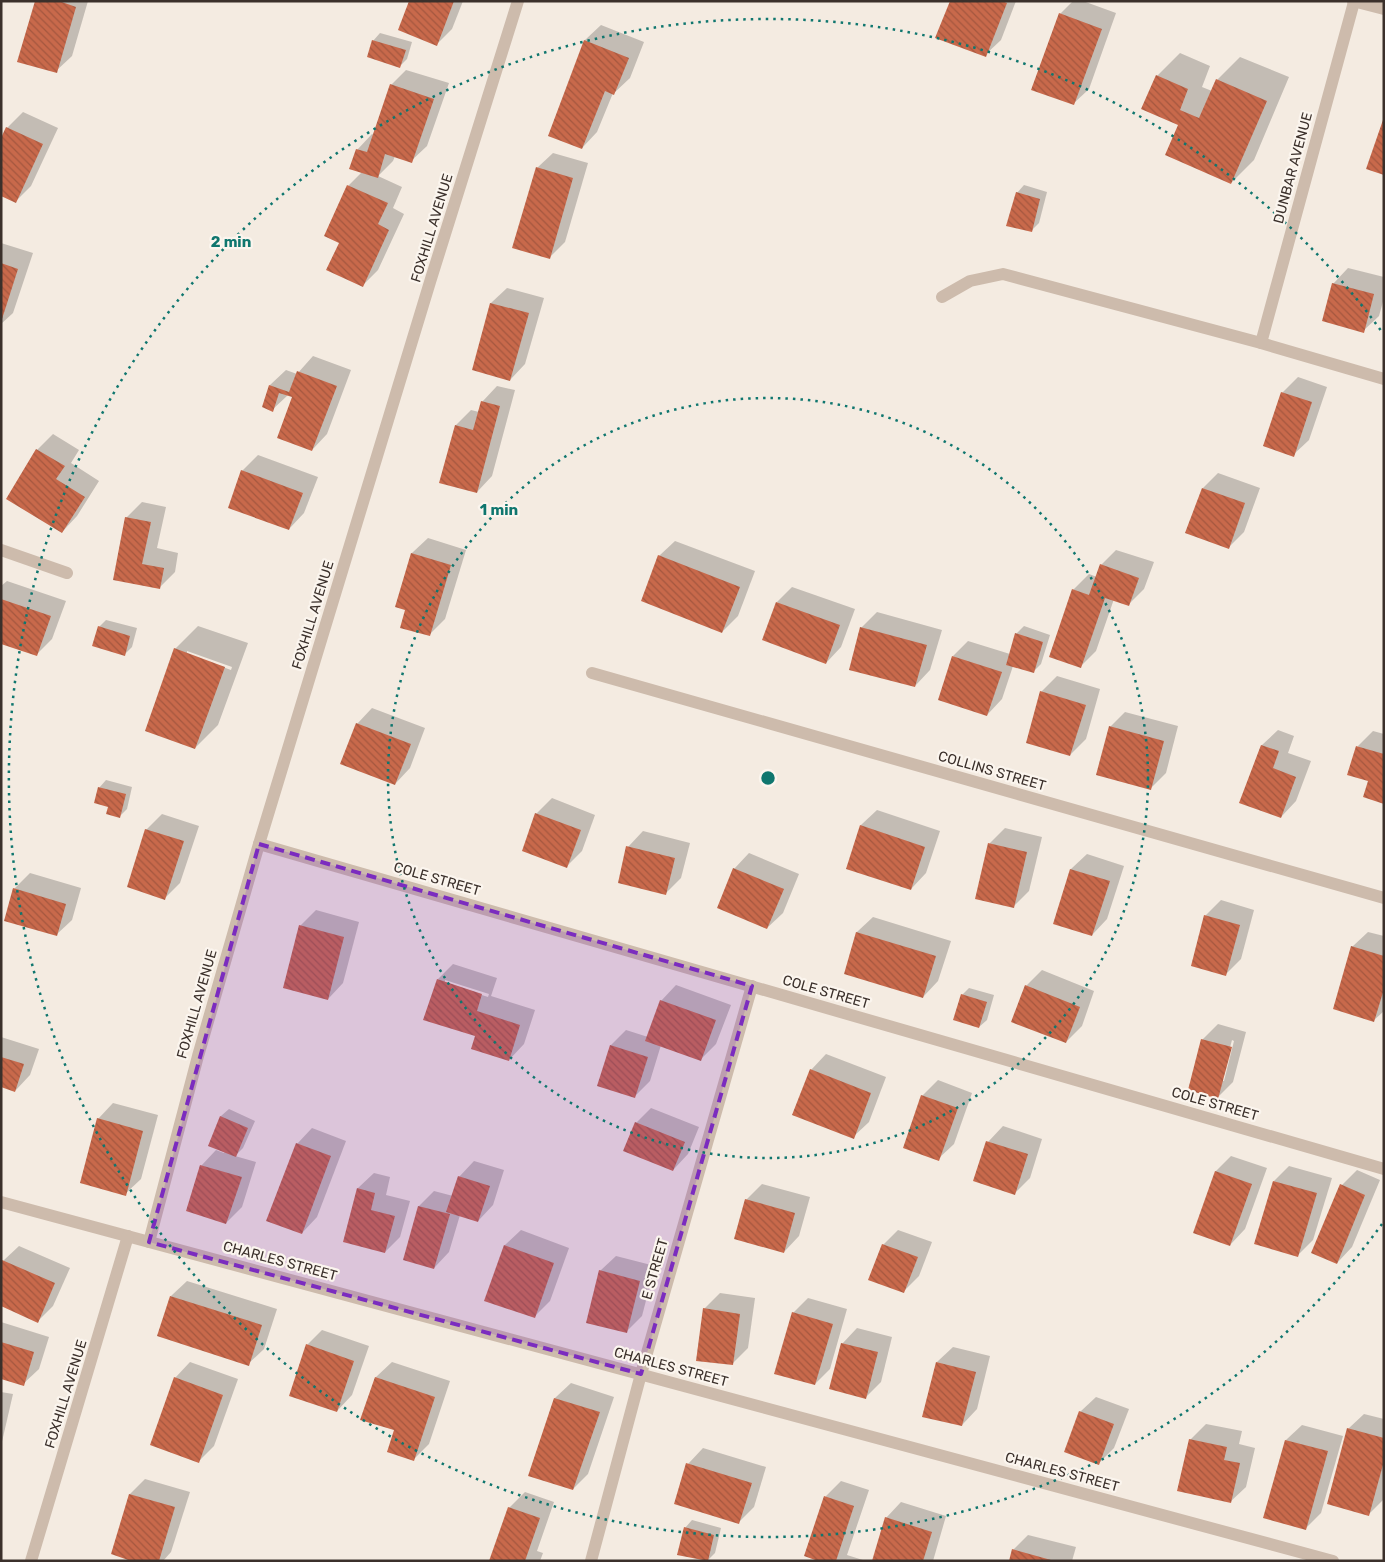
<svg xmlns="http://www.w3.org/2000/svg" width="1385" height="1562" font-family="Rubik,sans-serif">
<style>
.shadow{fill:#0003;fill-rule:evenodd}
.building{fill:url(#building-back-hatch)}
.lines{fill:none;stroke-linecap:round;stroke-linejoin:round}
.minor{stroke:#cdbbac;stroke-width:12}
.tertiary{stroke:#cdbbac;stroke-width:12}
.marked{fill:#7b2cbf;fill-opacity:0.2;stroke:#7b2cbf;stroke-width:4;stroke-dasharray:10 6;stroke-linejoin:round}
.ring{fill:none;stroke:#0f766e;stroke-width:2.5;stroke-dasharray:2.5 5}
.labels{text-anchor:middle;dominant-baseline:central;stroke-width:4.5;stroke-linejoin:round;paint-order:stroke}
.street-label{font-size:14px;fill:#3b302b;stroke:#fbf5ee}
.centre{fill:#0f766e;stroke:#fbf5ee;stroke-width:2.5}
.ring-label{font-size:15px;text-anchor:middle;font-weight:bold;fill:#0f766e;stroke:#fbf5ee;stroke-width:4.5;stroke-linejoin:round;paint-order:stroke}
</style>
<defs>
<pattern id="building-back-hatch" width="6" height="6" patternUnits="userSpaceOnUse" patternTransform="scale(1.25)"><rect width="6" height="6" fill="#c8694b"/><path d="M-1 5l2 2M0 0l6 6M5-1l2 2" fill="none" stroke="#a4573f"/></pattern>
</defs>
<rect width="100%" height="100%" fill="#f4ebe1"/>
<g class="shadow">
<polygon points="36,1 88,1 72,56 56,71"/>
<polygon points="410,1 463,1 452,29 437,44"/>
<polygon points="951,1 1016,1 1001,40 985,55"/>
<polygon points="1073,1 1083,1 1116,13 1089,89 1073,104 1060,14"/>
<polygon points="601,25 644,42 630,78 614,93 613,93 597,132 582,148 549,135 585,40"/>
<polygon points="380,33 412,42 407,59 400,66 373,41"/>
<polygon points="1180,53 1210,66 1202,87 1212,91 1217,80 1240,57 1289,77 1254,160 1231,183 1180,124 1157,76"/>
<polygon points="406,70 449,83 427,146 411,161 395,156 393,161 378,176 402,187 393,208 404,214 378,270 363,285 341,242 326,235 348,186 362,172 357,150 372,134 374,135 391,85"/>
<polygon points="23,112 58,128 31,186 16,201 7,128"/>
<polygon points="553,153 588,163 565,242 549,258 537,168"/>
<polygon points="1024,185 1047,192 1039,223 1031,231 1017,193"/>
<polygon points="1,243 33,253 13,313 1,324"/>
<polygon points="1348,268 1384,277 1384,298 1379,316 1363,331 1333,284"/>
<polygon points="507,288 544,298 525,364 510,380 474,369 491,303"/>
<polygon points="313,356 351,370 327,434 312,450 294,397 288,395 272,410 263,406 270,385 286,370 297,374"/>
<polygon points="1298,377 1327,387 1309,440 1293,455 1282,393"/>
<polygon points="497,386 515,390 492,476 477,492 456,425 471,410 479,412 482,402"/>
<polygon points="53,434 79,450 71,463 99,481 77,516 62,532 37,450"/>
<polygon points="258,455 318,477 304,513 289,529 242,471"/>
<polygon points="1218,473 1260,488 1244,532 1228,548 1203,488"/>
<polygon points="142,502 166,507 157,548 178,553 175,572 160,587 115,579 126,518"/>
<polygon points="428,538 466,550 445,619 429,635 412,553"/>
<polygon points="675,541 755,571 738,616 722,632 659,556"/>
<polygon points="1116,550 1154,562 1144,589 1128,605 1114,599 1096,651 1080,667 1073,590 1089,574 1097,577 1101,565"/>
<polygon points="7,581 66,601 52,639 37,654 1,642 1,586"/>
<polygon points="792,587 855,609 841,647 826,663 777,602"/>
<polygon points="877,612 942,630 930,670 915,686 861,628"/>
<polygon points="106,620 137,628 132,647 124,655 99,627"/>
<path d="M198,626l50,17 -30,82 -23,23 -20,-99zM187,651l45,16 -1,3 -44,-16z"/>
<polygon points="1024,626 1050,635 1041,664 1033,672 1013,666 1002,699 987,715 953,656 968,641 1010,654 1016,634"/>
<polygon points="1057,676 1100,689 1086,739 1070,755 1041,692"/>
<polygon points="372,708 425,728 410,768 395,784 357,724"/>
<polygon points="1125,712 1178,726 1166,773 1150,789 1110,727"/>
<polygon points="1278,730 1294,736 1288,753 1311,761 1296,801 1281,817 1241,802 1262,745"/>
<polygon points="1373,731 1384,734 1384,802 1370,780 1358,746"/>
<polygon points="106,780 132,787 127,809 119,817 109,806 99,788"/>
<polygon points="552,798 595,815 582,851 567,866 536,814"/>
<polygon points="877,810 940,831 926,873 911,889 848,868 861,825"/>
<polygon points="162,814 199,826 180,883 165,898 146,830"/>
<polygon points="1005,828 1042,837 1029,891 1013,907 976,898 990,843"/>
<polygon points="643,831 690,843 681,878 666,893 628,847"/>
<polygon points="749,853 799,874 783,913 767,928 734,869"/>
<polygon points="1087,854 1124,866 1107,919 1092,935 1071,869"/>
<polygon points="30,873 81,888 72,920 56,935 14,889"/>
<polygon points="1221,900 1254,910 1241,959 1225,975 1205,916"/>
<polygon points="316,910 359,922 343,983 328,999 300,926"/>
<polygon points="873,917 951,941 938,981 923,997 846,973 857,932"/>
<polygon points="1368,932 1384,936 1384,1011 1373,1021 1352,947"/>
<path d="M453,964l44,14 -6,18 44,14 -11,34 -15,16 -71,-81zM445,980l44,14 -1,3 -43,-14z"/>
<polygon points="1042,970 1094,991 1082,1026 1066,1042 1026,986"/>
<polygon points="676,985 731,1005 716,1044 701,1059 661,1045 650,1081 635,1096 611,1045 626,1030 648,1037 661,1001"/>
<polygon points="969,988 994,995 987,1020 979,1027 962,995"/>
<path d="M1218,1024l28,8 -13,50 -16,16 -15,-58zM1232,1040l2,1 -10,40h-3z"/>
<polygon points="1,1037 39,1049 30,1075 15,1091 1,1086"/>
<polygon points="826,1054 886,1077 869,1122 853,1137 811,1070"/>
<polygon points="938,1080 972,1093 954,1144 938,1159 922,1096"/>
<polygon points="113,1103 158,1115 141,1179 125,1194 98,1119"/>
<polygon points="651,1108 699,1127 688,1154 673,1170 636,1123"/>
<polygon points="229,1109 255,1121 243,1148 235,1156 256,1162 242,1207 226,1223 201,1166 216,1150 224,1153 225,1151 210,1145 221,1116"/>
<polygon points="1003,1126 1042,1139 1030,1178 1015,1193 988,1142"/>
<polygon points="312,1128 346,1141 317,1217 302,1233 297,1144"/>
<polygon points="1231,1156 1267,1168 1245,1229 1230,1245 1194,1232 1216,1171"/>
<polygon points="474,1161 504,1170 493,1205 478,1221 460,1215 449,1252 434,1268 419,1206 434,1191 453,1196 459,1177"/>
<polygon points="1289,1166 1332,1178 1313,1240 1297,1256 1274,1181"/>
<polygon points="1357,1170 1380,1180 1352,1247 1337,1263 1342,1185"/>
<polygon points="374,1173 390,1177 386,1195 410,1201 400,1237 385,1252 344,1241 358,1188"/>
<polygon points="762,1184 810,1197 799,1236 784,1252 746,1200"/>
<polygon points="521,1230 569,1248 550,1301 534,1317 486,1300 505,1245"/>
<polygon points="898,1230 932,1242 919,1276 903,1292 883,1245"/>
<polygon points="19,1246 70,1268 53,1306 38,1321 1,1305 1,1266 3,1261"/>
<polygon points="616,1256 655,1266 642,1316 627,1331 600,1271"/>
<polygon points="187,1281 277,1309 264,1349 248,1364 171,1296"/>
<polygon points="720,1293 755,1298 748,1348 732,1364 704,1309"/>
<polygon points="808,1298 847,1309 830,1369 815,1384 793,1313"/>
<polygon points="1,1322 49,1337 39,1369 23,1384 1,1377"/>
<polygon points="857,1328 892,1337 881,1382 866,1397 842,1344"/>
<polygon points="322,1330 369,1346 352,1395 337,1411 307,1345"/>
<polygon points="953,1347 990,1356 977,1409 962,1425 937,1362"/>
<polygon points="190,1362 238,1379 214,1446 199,1461 175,1378"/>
<polygon points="392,1362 450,1381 429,1444 413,1460 395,1430 362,1419 376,1377"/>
<polygon points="571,1383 614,1397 588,1474 573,1489 529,1475 555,1398"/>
<polygon points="1,1392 13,1394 1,1446"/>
<polygon points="1096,1397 1129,1409 1114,1448 1099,1463 1080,1412"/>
<polygon points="1364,1414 1384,1419 1384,1499 1369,1514 1348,1429"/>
<polygon points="1206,1424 1242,1431 1239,1444 1255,1448 1246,1487 1230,1502 1190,1440"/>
<polygon points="1302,1425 1343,1436 1321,1513 1306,1528 1265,1517 1286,1440"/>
<polygon points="703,1448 766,1467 754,1507 738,1523 688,1464"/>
<polygon points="145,1479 190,1492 171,1552 163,1561 135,1561 112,1553 130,1494"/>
<polygon points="841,1481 869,1490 847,1555 866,1561 822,1561 806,1556 826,1496"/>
<polygon points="525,1492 554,1502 537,1551 543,1553 540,1561 490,1561 509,1508"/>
<polygon points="901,1502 946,1516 933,1561 873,1561 886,1518"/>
<polygon points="692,1520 721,1528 715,1553 707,1561 685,1528"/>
<polygon points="1028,1535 1076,1547 1072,1561 1010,1561 1013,1550"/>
</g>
<g class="building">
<polygon points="35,1 59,1 76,7 57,73 17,62"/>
<polygon points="409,1 454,1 437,46 398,30"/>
<polygon points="950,1 1002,1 1007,3 986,57 935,38"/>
<polygon points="1059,13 1102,29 1074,105 1031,90"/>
<polygon points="372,40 406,50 400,68 367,57"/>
<polygon points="584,40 629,58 614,95 605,91 582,149 548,136"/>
<polygon points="1156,75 1188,89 1180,110 1199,118 1216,79 1267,101 1231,184 1165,155 1178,125 1141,109"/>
<polygon points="390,84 434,99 412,163 385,154 378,178 349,169 356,149 367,152"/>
<polygon points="1384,117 1384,175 1366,169"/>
<polygon points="6,127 43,144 16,203 1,196 1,138"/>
<polygon points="536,167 573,178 550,259 512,248"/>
<polygon points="347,185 388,203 378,224 389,230 363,287 326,270 339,243 324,236"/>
<polygon points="1016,192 1040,199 1032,232 1006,226"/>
<polygon points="1,263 18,269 2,319 1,319"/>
<polygon points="1332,283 1374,294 1364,333 1322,321"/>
<polygon points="490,303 529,313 510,381 472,370"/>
<polygon points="297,371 337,386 312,451 277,438 292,397 279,393 273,412 262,407 269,385 289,392"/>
<polygon points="1281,392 1312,402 1294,457 1263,446"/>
<polygon points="481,401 500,406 477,493 439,483 455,425 473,430"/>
<polygon points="36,449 65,466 56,479 85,497 62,533 6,499"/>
<polygon points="241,470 303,493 289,530 228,508"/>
<polygon points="1202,488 1245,503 1229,549 1185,533"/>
<polygon points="125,517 151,522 142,564 164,568 160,589 113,580"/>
<polygon points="411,553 451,565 430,636 400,628 405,610 395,607"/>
<polygon points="658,555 740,587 722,633 641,601"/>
<polygon points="1100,564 1139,578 1129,606 1105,598 1081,668 1049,657 1072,589 1089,595"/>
<polygon points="1,599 51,616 37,656 1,644"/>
<polygon points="776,602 840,625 826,664 762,640"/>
<polygon points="98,626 130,636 125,656 92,646"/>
<polygon points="860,627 927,645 915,687 849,670"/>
<polygon points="1015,633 1043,642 1034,673 1006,665"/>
<polygon points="174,648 225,667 195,749 145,731"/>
<polygon points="952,656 1002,672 987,716 938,700"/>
<polygon points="1040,691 1086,705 1070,756 1026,743"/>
<polygon points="356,723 411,744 395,785 340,764"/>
<polygon points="1109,726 1164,741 1151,790 1096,775"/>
<polygon points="1261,745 1279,751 1273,768 1296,777 1281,818 1239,803"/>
<polygon points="1356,746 1384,754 1384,804 1363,797 1368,781 1347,775"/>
<polygon points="98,787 126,794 120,818 106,814 108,807 94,803"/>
<polygon points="535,813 581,830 567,868 522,851"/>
<polygon points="860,825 925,847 911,890 846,869"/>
<polygon points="145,829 184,841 165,900 127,887"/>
<polygon points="988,843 1027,852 1014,908 975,899"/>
<polygon points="626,846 675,858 666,895 618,883"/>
<polygon points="733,868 784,889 767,929 717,908"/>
<polygon points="1070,869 1110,881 1092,936 1053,924"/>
<polygon points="13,888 66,904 57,936 4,921"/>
<polygon points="1204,915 1240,925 1226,976 1191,966"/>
<polygon points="299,925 344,937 328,1000 283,988"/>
<polygon points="856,932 936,956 923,998 844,974"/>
<polygon points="1351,946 1384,956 1384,989 1374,1022 1333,1009"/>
<polygon points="437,979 482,994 477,1011 520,1025 509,1061 471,1049 475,1036 423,1020"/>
<polygon points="1025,985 1080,1007 1066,1043 1011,1022"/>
<polygon points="961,994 987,1002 979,1028 953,1020"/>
<polygon points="660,1000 716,1020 701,1061 645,1041"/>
<polygon points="1201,1039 1232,1047 1218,1099 1188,1090"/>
<polygon points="610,1045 648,1057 635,1098 597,1086"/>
<polygon points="1,1057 24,1064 15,1092 1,1087"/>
<polygon points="810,1069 871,1093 854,1139 792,1115"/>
<polygon points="921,1095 958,1108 939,1161 903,1148"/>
<polygon points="220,1116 248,1128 236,1157 208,1146"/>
<polygon points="97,1118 143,1131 126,1196 80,1183"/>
<polygon points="635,1122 685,1142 673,1171 623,1151"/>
<polygon points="986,1141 1028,1154 1015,1195 973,1181"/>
<polygon points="296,1143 331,1156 302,1234 266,1221"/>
<polygon points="200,1165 242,1177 226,1224 186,1211"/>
<polygon points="1215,1171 1252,1184 1230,1246 1193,1233"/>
<polygon points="458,1176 490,1186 478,1222 446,1212"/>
<polygon points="1273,1181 1317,1193 1298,1257 1254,1244"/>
<polygon points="1340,1184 1365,1195 1337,1264 1311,1253"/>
<polygon points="357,1188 375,1193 371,1210 395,1216 385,1253 343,1242"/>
<polygon points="745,1199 795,1213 784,1253 734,1239"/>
<polygon points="418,1206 450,1214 434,1269 403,1260"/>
<polygon points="882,1244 918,1257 904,1293 868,1280"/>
<polygon points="504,1245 554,1263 535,1318 484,1301"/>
<polygon points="2,1260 55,1283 38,1323 1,1306"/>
<polygon points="599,1270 640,1281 627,1333 586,1323"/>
<polygon points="170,1296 262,1325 249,1366 157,1336"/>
<polygon points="703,1308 740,1314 733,1365 696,1361"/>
<polygon points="792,1312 833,1324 815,1385 774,1374"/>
<polygon points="1,1342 34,1352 24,1386 1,1379"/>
<polygon points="841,1343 878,1352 866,1399 829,1389"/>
<polygon points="306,1344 354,1361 337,1412 289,1396"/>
<polygon points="936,1362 976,1372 962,1426 922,1417"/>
<polygon points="174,1377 223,1395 199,1463 150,1445"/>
<polygon points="375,1377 435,1397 414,1461 387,1452 394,1430 360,1420"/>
<polygon points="554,1398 600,1412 573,1490 528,1476"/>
<polygon points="1079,1411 1114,1424 1099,1465 1064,1452"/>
<polygon points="1347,1428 1384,1438 1384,1461 1369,1516 1327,1504"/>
<polygon points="1189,1439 1227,1447 1224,1460 1240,1463 1231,1503 1177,1491"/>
<polygon points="1285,1440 1328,1451 1306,1530 1263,1518"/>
<polygon points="686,1463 752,1483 739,1524 674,1504"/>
<polygon points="129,1494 175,1507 159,1561 131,1561 111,1554"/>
<polygon points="824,1496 854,1506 836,1561 818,1561 804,1556"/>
<polygon points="508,1507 540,1518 525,1561 489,1561"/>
<polygon points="885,1517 932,1532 923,1561 872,1561"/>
<polygon points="684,1527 714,1535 708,1561 677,1555"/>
<polygon points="1012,1549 1051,1560 1051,1561 1009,1561"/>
</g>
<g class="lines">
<g class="minor">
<polyline points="942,297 970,281 1003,274 1261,343 1384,379"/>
<polyline points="1261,343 1354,2"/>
<polyline points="1,550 67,573"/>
<polyline points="592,673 1384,898"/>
<polyline points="259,844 1384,1169"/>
<polyline points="1,1202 1333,1561"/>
<polyline points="149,1242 198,1056 259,844 430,282 518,1"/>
<polyline points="31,1561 128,1236"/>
<polyline points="591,1561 641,1374 752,986"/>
</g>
<polyline class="tertiary" points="1353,1 1384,9"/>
</g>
<path class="marked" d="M259,844l493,142 -111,388 -492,-132z"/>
<g class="ring">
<circle cx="768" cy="778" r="380"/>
<path d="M1382 1224A759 759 0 1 1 1382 332"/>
</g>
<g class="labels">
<g class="street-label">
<text transform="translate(1293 168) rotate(-75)">DUNBAR AVENUE</text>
<text transform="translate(432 228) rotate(-73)">FOXHILL AVENUE</text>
<text transform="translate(313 615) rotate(-73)">FOXHILL AVENUE</text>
<text transform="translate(992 771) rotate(16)">COLLINS STREET</text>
<text transform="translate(437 879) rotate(16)">COLE STREET</text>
<text transform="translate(826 992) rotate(16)">COLE STREET</text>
<text transform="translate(197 1004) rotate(-74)">FOXHILL AVENUE</text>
<text transform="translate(1215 1104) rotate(16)">COLE STREET</text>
<text transform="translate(280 1261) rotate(15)">CHARLES STREET</text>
<text transform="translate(655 1269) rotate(-74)">E STREET</text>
<text transform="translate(671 1367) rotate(15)">CHARLES STREET</text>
<text transform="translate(66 1394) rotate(-73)">FOXHILL AVENUE</text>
<text transform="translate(1062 1472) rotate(15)">CHARLES STREET</text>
</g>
</g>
<circle cx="768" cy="778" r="8" class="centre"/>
<g class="ring-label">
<text x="231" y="247">2 min</text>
<text x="499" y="515">1 min</text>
</g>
<rect width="1385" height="1562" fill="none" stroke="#3b302b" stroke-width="5"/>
</svg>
